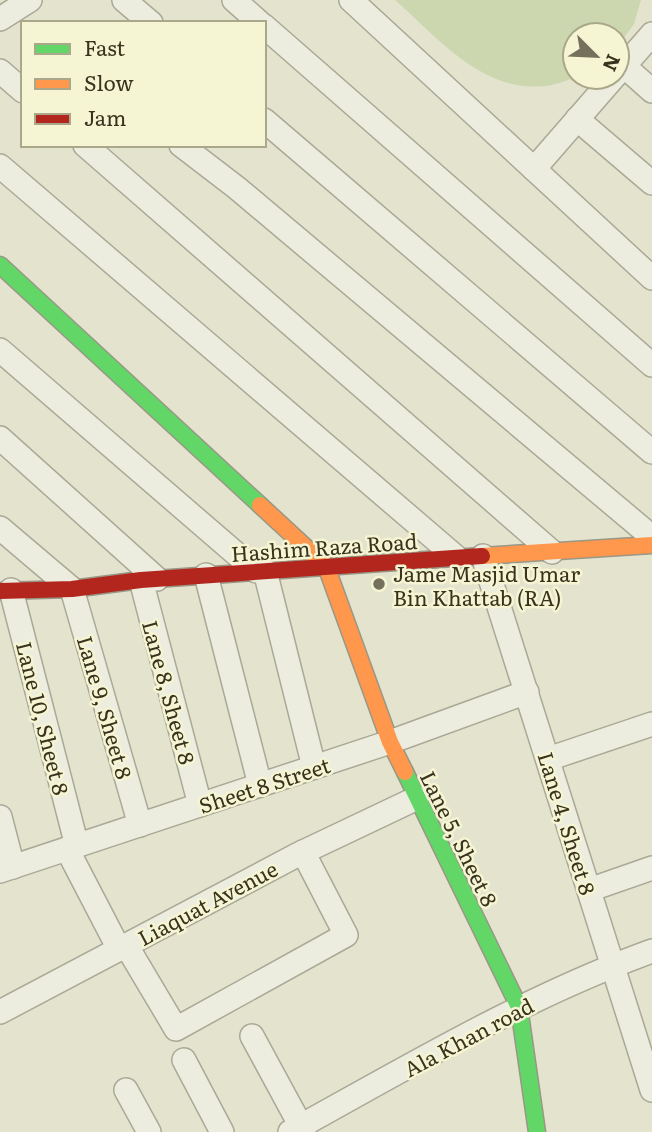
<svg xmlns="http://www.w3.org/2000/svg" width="652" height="1132" font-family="Literata,serif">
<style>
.park{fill:#ccd7b0}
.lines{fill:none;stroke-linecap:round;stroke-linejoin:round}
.street-casing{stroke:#aaa896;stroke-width:26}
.fast-casing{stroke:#999786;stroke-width:19}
.slow-casing{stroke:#999786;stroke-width:19}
.jam-casing{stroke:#999786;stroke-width:19}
.street{stroke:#ececdf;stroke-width:23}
.fast{stroke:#63d668;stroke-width:16}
.slow{stroke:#ff974d;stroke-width:16}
.jam{stroke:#b3261e;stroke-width:16}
.poi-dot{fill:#75705c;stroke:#f5f5d3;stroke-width:2.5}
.labels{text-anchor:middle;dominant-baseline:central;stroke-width:5;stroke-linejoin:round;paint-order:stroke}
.street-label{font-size:21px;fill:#39321e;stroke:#f5f5d3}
.poi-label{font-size:21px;fill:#39321e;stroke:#f5f5d3;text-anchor:start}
</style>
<rect width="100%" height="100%" fill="#e4e4ce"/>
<path class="park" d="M395,0h246l-7,24 -17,23v-12h-42v42h2c-10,3 -21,8 -31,9 -64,7 -108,-48 -151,-86z"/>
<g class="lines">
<defs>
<g id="street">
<polyline points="124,0 151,23"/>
<polyline points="234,0 260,23"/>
<polyline points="351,0 652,278"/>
<polyline points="0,19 30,0"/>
<polyline points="264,26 652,365"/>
<polyline points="624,66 652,91"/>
<polyline points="0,71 23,91"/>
<polyline points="617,74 652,34"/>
<polyline points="577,119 652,183"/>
<polyline points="264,120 652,452"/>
<polyline points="85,145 552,552"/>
<polyline points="181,145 237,188 652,537"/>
<polyline points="0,166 456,557"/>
<polyline points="534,169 614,77"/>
<polyline points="0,350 256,571"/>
<polyline points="0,438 157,579"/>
<polyline points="0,528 72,589 140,825"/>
<polyline points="483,556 652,1090"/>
<polyline points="265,571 314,767"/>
<polyline points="206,575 260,785"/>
<polyline points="141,580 200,805"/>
<polyline points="11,590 77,846"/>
<polyline points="548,759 652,724"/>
<polyline points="0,817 13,867"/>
<polyline points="67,849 119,949"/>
<polyline points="0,871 390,742 527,692"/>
<polyline points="589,890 652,868"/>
<polyline points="126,945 176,1029 346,935 303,852"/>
<polyline points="0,1012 297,855 417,798"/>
<polyline points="252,1036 304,1132"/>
<polyline points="184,1060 222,1132"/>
<polyline points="126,1090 149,1132"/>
<path d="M290,1132c118,-65 235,-135 362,-181"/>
</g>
<g id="fast">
<polyline points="0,265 260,505"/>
<polyline points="405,772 519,1007 537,1132"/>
</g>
<g id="slow">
<polyline points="260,505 326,566 390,742 405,772"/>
<polyline points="482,556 652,545"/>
</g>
<polyline id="jam" points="0,591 72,589 141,580 482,556"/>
</defs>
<use href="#street" class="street-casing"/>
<use href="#fast" class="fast-casing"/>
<use href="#slow" class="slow-casing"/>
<use href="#jam" class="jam-casing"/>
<use href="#street" class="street"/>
<use href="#fast" class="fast"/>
<use href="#slow" class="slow"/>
<use href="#jam" class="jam"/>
</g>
<circle class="poi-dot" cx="379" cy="584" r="7"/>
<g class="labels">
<g class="street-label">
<text transform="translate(324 546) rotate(-4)">Hashim Raza Road</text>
<text transform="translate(170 692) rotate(75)">Lane 8, Sheet 8</text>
<text transform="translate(106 707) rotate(74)">Lane 9, Sheet 8</text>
<text transform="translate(44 718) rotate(76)">Lane 10, Sheet 8</text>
<text transform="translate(264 784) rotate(-18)">Sheet 8 Street</text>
<text transform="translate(568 823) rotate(73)">Lane 4, Sheet 8</text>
<text transform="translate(460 838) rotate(64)">Lane 5, Sheet 8</text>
<text transform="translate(207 902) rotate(-28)">Liaquat Avenue</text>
<text transform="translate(468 1036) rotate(-28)">Ala Khan road</text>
</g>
<g class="poi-label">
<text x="393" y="572">Jame Masjid Umar<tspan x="393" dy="24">Bin Khattab (RA)</tspan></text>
</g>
</g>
<rect x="21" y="21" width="245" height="126" fill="#f5f5d3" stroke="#aaa78b" stroke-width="2"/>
<rect x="35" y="44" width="35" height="10" fill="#63d668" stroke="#aaa78b" stroke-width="2"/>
<text x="84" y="56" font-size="21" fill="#39321e">Fast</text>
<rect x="35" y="79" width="35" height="10" fill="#ff974d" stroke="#aaa78b" stroke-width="2"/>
<text x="84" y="91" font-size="21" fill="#39321e">Slow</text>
<rect x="35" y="114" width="35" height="10" fill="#b3261e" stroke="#aaa78b" stroke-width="2"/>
<text x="84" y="126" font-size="21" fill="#39321e">Jam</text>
<g transform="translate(596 56) rotate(114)"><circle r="33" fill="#f5f5d3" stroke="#aaa78b" stroke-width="2"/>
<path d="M0-5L12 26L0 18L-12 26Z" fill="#75705c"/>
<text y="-10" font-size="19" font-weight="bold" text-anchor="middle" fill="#39321e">N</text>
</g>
</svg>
